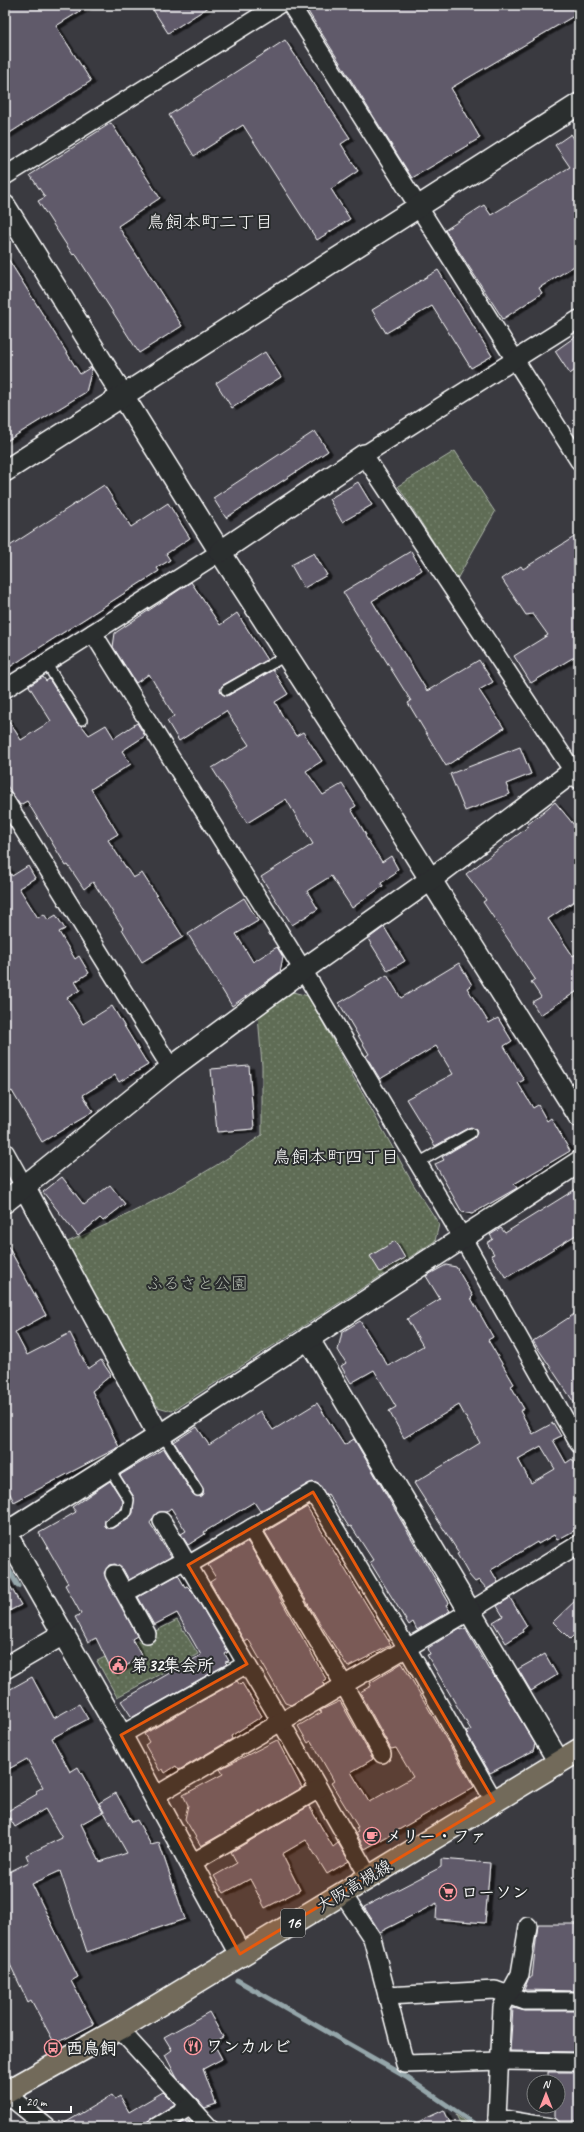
<svg xmlns="http://www.w3.org/2000/svg" width="584" height="2132" font-family="Caveat,'Klee One',sans-serif">
<style>
.park{fill:url(#park-dots);stroke:#aeb6aa}
.lines{fill:none;stroke-linecap:round;stroke-linejoin:round}
.stream{stroke:#95a6aa;stroke-width:5}
.building{fill:#605a6b;stroke:#fff;fill-rule:evenodd;filter:url(#shadow)}
.service-casing{stroke:#fff;stroke-width:12}
.minor-casing{stroke:#fff;stroke-width:20}
.tertiary-casing{stroke:#fff;stroke-width:24}
.primary-casing{stroke:#fff;stroke-width:25}
.service{stroke:#2a2d2e;stroke-width:9}
.minor{stroke:#2a2d2e;stroke-width:17}
.tertiary{stroke:#2a2d2e;stroke-width:21}
.primary{stroke:#726b5a;stroke-width:22}
.marked{fill:#e8590c;fill-opacity:0.2;stroke:#e8590c;stroke-width:3;stroke-linejoin:round}
.labels{text-anchor:middle;dominant-baseline:central;stroke-width:4;stroke-linejoin:round;paint-order:stroke}
.shield{fill:#2a2d2e;stroke:#bfc0c0;stroke-width:1}
.shield-label{font-size:16px;font-weight:bold;fill:#fff}
.park-label{font-size:17px;fill:#aeb6aa;stroke:#2a2d2e}
.poi-label{font-size:17px;font-weight:bold;fill:#fff;stroke:#2a2d2e;text-anchor:start}
.street-label{font-size:17px;fill:#fff;stroke:#2a2d2e}
.neighbourhood-label{font-size:18px;fill:#fff;stroke:#2a2d2e}
</style>
<defs>
<pattern id="park-dots" width="8" height="8" patternUnits="userSpaceOnUse"><rect width="8" height="8" fill="#5e6c54"/><path d="M2 2h.1M6 6h.1" fill="none" stroke="#76826e" stroke-width="1.8" stroke-linecap="round"/></pattern>
<filter id="shadow"><feDropShadow dx="4.5" dy="2.5" stdDeviation="0" flood-color="#0009"/></filter>
</defs>
<rect width="100%" height="100%" fill="#3a3a40"/>
<filter id="ink" filterUnits="userSpaceOnUse"><feTurbulence type="fractalNoise" baseFrequency=".025" numOctaves="2"/><feDisplacementMap in="SourceGraphic" scale="8" xChannelSelector="R" yChannelSelector="G"/><feConvolveMatrix kernelMatrix="1 2 1 2 8 2 1 2 1" color-interpolation-filters="sRGB"/></filter>
<g filter="url(#ink)">
<g class="park">
<polygon points="455,451 495,512 457,579 398,486"/>
<path d="M289,991l19,5 105,188 26,40 -4,17 -263,170 -14,-4 -13,-18 -24,-48 -18,-28 -38,-70c69,-29 136,-65 197,-108v-69l-4,-51z"/>
<polygon points="177,1620 198,1654 117,1697 97,1661"/>
<polygon points="456,2115 473,2127 462,2127"/>
</g>
<g class="lines">
<g class="stream">
<polyline points="5,1563 18,1586"/>
<polyline points="237,1980 406,2077 479,2127"/>
</g>
</g>
<g class="building">
<polygon points="5,5 90,5 56,26 91,81 5,136"/>
<polygon points="150,5 212,5 168,33"/>
<polygon points="304,5 579,5 579,13 451,88 480,138 412,178"/>
<polygon points="285,40 350,138 341,144 358,171 331,189 350,219 317,240 243,125 194,156 169,115"/>
<polygon points="111,123 160,198 118,226 182,326 139,353 75,253 73,255 38,201 45,197 30,175"/>
<polygon points="571,134 579,146 579,263 539,288 542,293 503,319 445,230 484,205 491,215 570,167 555,145"/>
<polygon points="5,254 80,374 91,367 92,369 86,392 5,442"/>
<polygon points="438,270 492,356 471,368 432,306 386,333 372,310"/>
<polygon points="579,334 579,367 570,374 555,351"/>
<polygon points="265,352 281,377 232,408 216,383"/>
<polygon points="315,431 328,451 226,518 213,498"/>
<polygon points="358,482 372,505 342,522 329,499"/>
<polygon points="104,485 131,527 168,503 190,538 166,554 170,560 157,568 159,571 5,670 5,549"/>
<polygon points="579,534 579,654 531,683 514,656 548,635 533,614 526,615 502,579 521,566 523,569"/>
<polygon points="411,551 422,570 372,601 427,691 479,660 493,682 479,690 504,728 446,766 408,703 411,701 343,592"/>
<polygon points="314,553 327,575 304,588 291,565"/>
<polygon points="191,582 220,625 237,613 267,660 223,685 220,690 221,693 226,696 229,695 273,670 288,694 275,702 282,715 296,736 303,732 322,761 306,771 323,795 342,784 356,806 351,809 366,835 365,836 382,862 391,856 398,869 394,872 395,874 381,883 383,886 352,908 331,876 307,891 318,909 292,925 261,877 313,844 286,799 247,823 212,768 249,745 226,711 179,741 167,721 174,716 149,674 136,683 113,647 115,633"/>
<polygon points="43,677 46,681 49,679 77,723 82,726 89,735 106,725 114,738 137,723 145,736 122,751 131,764 91,789 118,834 108,840 133,878 142,873 183,937 142,962 122,929 123,928 93,882 84,889 68,865 66,866 27,801 20,805 5,783 5,715 21,740 51,721 29,686"/>
<polygon points="520,747 531,774 506,784 510,794 465,811 450,774"/>
<polygon points="555,802 579,831 579,898 548,919 573,956 579,952 579,990 540,1015 532,1002 541,997 531,982 535,979 483,902 486,900 466,874 528,827 527,825"/>
<polygon points="5,864 12,876 28,866 35,878 19,888 38,918 44,914 48,920 56,915 65,929 59,932 75,959 79,956 89,973 75,982 80,990 67,998 83,1024 112,1006 148,1065 119,1082 115,1075 83,1095 93,1112 42,1142 12,1091 5,1095"/>
<polygon points="244,898 258,921 236,934 253,962 277,947 283,957 280,972 232,1006 188,934"/>
<polygon points="384,927 405,961 388,971 368,939"/>
<polygon points="459,963 472,985 467,988 489,1023 498,1018 512,1041 504,1046 524,1080 518,1083 533,1108 538,1105 547,1121 551,1118 570,1151 514,1184 517,1188 472,1214 462,1212 435,1164 444,1160 442,1157 474,1138 477,1133 476,1130 471,1127 468,1128 435,1146 406,1099 453,1074 436,1046 380,1079 366,1056 369,1054 339,1003 387,975 401,998"/>
<polygon points="249,1066 254,1129 217,1132 211,1069"/>
<polygon points="62,1177 84,1205 110,1185 125,1204 103,1221 100,1218 78,1236 43,1192"/>
<polygon points="579,1187 579,1233 506,1278 491,1255 494,1254 487,1243 493,1239 490,1235 501,1228 505,1233"/>
<polygon points="5,1241 46,1315 15,1332 27,1355 70,1333 88,1369 101,1360 111,1375 92,1391 119,1447 14,1502 5,1484"/>
<polygon points="395,1241 405,1258 380,1272 370,1256"/>
<path d="M446,1265l10,2 17,29 -2,2 22,39 -5,3 26,44 -3,2 13,23 -4,2 13,23 20,-11 8,13 -8,4 13,23 6,-4 7,10v59l-22,12 -3,-5 -16,9 -1,-2 -46,28 7,12 -11,7 -8,-9 -4,2 -6,-7 -12,-21 2,-1 -45,-70 66,-40 -21,-38 -55,33 -15,-27 7,-4 -22,-37 -23,13 -10,-17 5,-3 -8,-13 4,-18 18,-11 28,45 35,-20 -16,-27 33,-20 -14,-23zM541,1446l14,23 -24,14 -13,-24z"/>
<polygon points="579,1311 579,1410 533,1341"/>
<polygon points="317,1403 344,1445 354,1439 449,1603 446,1605 450,1611 417,1630 413,1622 409,1625 370,1562 373,1560 351,1526 349,1527 328,1494 326,1495 318,1484 313,1482 260,1511 254,1502 204,1532 205,1534 188,1545 181,1534 186,1531 171,1508 166,1512 157,1513 150,1523 171,1557 129,1580 123,1569 115,1564 109,1565 104,1573 137,1636 132,1639 142,1657 113,1673 96,1638 88,1642 75,1617 81,1614 65,1585 68,1583 39,1533 76,1512 72,1507 110,1481 123,1501 122,1508 105,1520 105,1526 108,1528 113,1528 130,1517 133,1513 134,1497 120,1475 164,1449 193,1494 196,1496 201,1496 203,1493 203,1488 174,1442 197,1427 209,1445 260,1411 273,1430"/>
<polygon points="307,1507 391,1645 348,1667 319,1622 265,1532"/>
<polygon points="248,1542 326,1679 323,1681 325,1685 291,1705 285,1703 250,1642 248,1640 245,1642 210,1582 216,1578 208,1565"/>
<polygon points="178,1575 185,1587 187,1586 193,1592 228,1652 225,1654 229,1661 225,1662 227,1664 133,1717 131,1716 121,1701 201,1655 177,1613 154,1625 138,1597"/>
<polygon points="5,1577 21,1605 5,1613"/>
<polygon points="579,1597 579,1630 570,1639 553,1622"/>
<polygon points="510,1598 527,1626 522,1630 523,1632 506,1643 493,1622 503,1616 497,1606"/>
<polygon points="460,1628 461,1630 465,1628 489,1670 490,1669 535,1744 533,1751 490,1773 466,1732 471,1730 427,1655 430,1654 428,1648"/>
<polygon points="545,1654 557,1675 531,1691 518,1669"/>
<polygon points="402,1663 474,1787 365,1849 356,1833 358,1832 356,1828 358,1827 331,1783 334,1781 311,1741 308,1743 298,1726 322,1712 319,1711 340,1701 373,1759 351,1772 369,1802 413,1777 396,1748 391,1749 360,1692 371,1686 370,1683"/>
<polygon points="32,1677 54,1718 79,1704 88,1719 52,1738 70,1772 78,1767 103,1812 81,1824 100,1862 127,1853 99,1803 116,1793 132,1822 137,1820 151,1845 159,1843 185,1919 87,1952 60,1871 32,1884 78,1977 71,1981 94,2024 55,2044 31,2000 28,2002 5,1954 5,1874 29,1862 26,1855 62,1838 45,1809 15,1827 6,1812 37,1794 36,1791 43,1787 27,1759 5,1771 5,1692"/>
<polygon points="237,1681 240,1685 242,1683 262,1716 231,1736 232,1739 179,1770 176,1766 165,1773 163,1769 160,1771 145,1745 149,1742 144,1734"/>
<polygon points="277,1740 302,1788 201,1846 185,1819 188,1805 183,1795 223,1774 220,1769"/>
<polygon points="309,1806 333,1847 338,1843 349,1861 327,1874 306,1840 282,1854 300,1890 265,1908 250,1879 224,1893 214,1876 237,1863 231,1852"/>
<polygon points="441,1859 490,1863 485,1923 436,1919 437,1903 380,1932 364,1907 441,1867"/>
<polygon points="538,1924 579,1924 579,1991 524,1990 529,1977 532,1977"/>
<polygon points="513,2008 525,2011 579,2011 579,2052 510,2051"/>
<polygon points="209,2012 223,2037 213,2042 222,2059 203,2069 216,2104 205,2108 177,2078 165,2055 172,2050 164,2037"/>
<polygon points="548,2072 577,2072 576,2097 579,2097 579,2121 559,2121 555,2118 555,2106 558,2106 558,2082 548,2082"/>
<polygon points="163,2092 175,2104 138,2127 58,2127 112,2095 115,2099 120,2096 129,2112"/>
<polygon points="444,2110 452,2127 407,2127"/>
<polygon points="188,2120 192,2127 175,2127"/>
</g>
<g class="lines">
<defs>
<g id="service">
<polyline points="46,663 82,720"/>
<polyline points="226,690 287,655"/>
<polyline points="418,1163 471,1133"/>
<polyline points="162,1434 198,1491"/>
<polyline points="109,1468 129,1500 127,1512 110,1523"/>
</g>
<g id="minor">
<polyline points="291,5 579,461"/>
<polyline points="5,176 278,5"/>
<polyline points="579,319 364,455 579,780"/>
<polyline points="93,633 303,970 462,1237 579,1444"/>
<polyline points="5,689 220,552"/>
<polyline points="5,800 171,1068"/>
<polyline points="5,1152 25,1188"/>
<polyline points="162,1521 281,1722 369,1877"/>
<polyline points="251,1528 344,1685 382,1754"/>
<polyline points="188,1565 313,1492 407,1648 494,1801"/>
<polyline points="114,1574 147,1634"/>
<polyline points="125,1593 185,1560"/>
<polyline points="121,1735 247,1664"/>
<polyline points="153,1797 470,1611 579,1544"/>
<polyline points="190,1864 319,1789"/>
<polyline points="342,1893 372,1938 405,2064 500,2061 579,2062"/>
<polyline points="387,1996 495,1990 525,2001 579,2001"/>
<polyline points="119,2029 209,2127"/>
<polyline points="5,2093 47,2127"/>
<polyline points="497,2118 551,2127"/>
<polyline points="156,2127 191,2106"/>
<polyline points="500,2127 497,2118 502,2007 520,1974 528,1926"/>
</g>
<g id="tertiary">
<polyline points="5,206 220,552 385,807 579,1116"/>
<polyline points="5,471 579,104"/>
<polyline points="220,552 364,455"/>
<polyline points="25,1188 159,1436"/>
<polyline points="5,1202 171,1068 303,970 430,880 579,767"/>
<polyline points="308,1338 559,1762"/>
<polyline points="5,1532 121,1735 240,1954"/>
<polyline points="6,1533 159,1436 579,1162"/>
<polyline points="5,1668 63,1634"/>
</g>
<polyline id="primary" points="5,2093 119,2029 579,1750"/>
</defs>
<use href="#service" class="service-casing"/>
<use href="#minor" class="minor-casing"/>
<use href="#tertiary" class="tertiary-casing"/>
<use href="#primary" class="primary-casing"/>
<use href="#service" class="service"/>
<use href="#minor" class="minor"/>
<use href="#tertiary" class="tertiary"/>
<use href="#primary" class="primary"/>
</g>
</g>
<path class="marked" d="M313,1492l181,309 -254,153 -119,-219 126,-71 -59,-99z"/>
<defs>
<symbol id="civic-ring" viewBox="-11 -11 22 22"><circle r="9.5" fill="#2a2d2e" stroke="#ff9aa2" stroke-width="1.5"/><path d="M-.6-6.5H3V-4.5H.6V-3L4-1V1h2V6H-6V1h2V-1L-.6-3ZM-1.2 2.5V6h2.4V2.5Z" fill="#ff9aa2"/></symbol>
<symbol id="cafe-ring" viewBox="-11 -11 22 22"><circle r="9.5" fill="#2a2d2e" stroke="#ff9aa2" stroke-width="1.5"/><path d="M-5.5-4.5H6V0H3Q3 3.5 0 3.5H-2.5Q-5.5 3.5-5.5 0ZM3-3.2v2h1.7v-2ZM-6 4.5H4V6H-6Z" fill="#ff9aa2"/></symbol>
<symbol id="supermarket-ring" viewBox="-11 -11 22 22"><circle r="9.5" fill="#2a2d2e" stroke="#ff9aa2" stroke-width="1.5"/><path d="M-6-5.5h2.5l.6 2H6L4.5 2H-2.5L-4.4-4H-6ZM-1.5 3.2a1.3 1.3 0 1 0 .1 0ZM3 3.2a1.3 1.3 0 1 0 .1 0Z" fill="#ff9aa2"/></symbol>
<symbol id="restaurant-ring" viewBox="-11 -11 22 22"><circle r="9.5" fill="#2a2d2e" stroke="#ff9aa2" stroke-width="1.5"/><path d="M-5-6h1v4h1v-4h1v4h1v-4h1v5L-1.5 .5V6h-2V.5L-5-1ZM5-6V6H3V1.5H1.5Q1.5-4 5-6Z" fill="#ff9aa2"/></symbol>
<symbol id="bus-ring" viewBox="-11 -11 22 22"><circle r="9.5" fill="#2a2d2e" stroke="#ff9aa2" stroke-width="1.5"/><path d="M-5-6H5V4H4V6H2V4H-2V6H-4V4H-5ZM-3.5-4V0h7V-4ZM-3.5 1.2v1.5H-2V1.2ZM2 1.2v1.5H3.5V1.2Z" fill="#ff9aa2"/></symbol>
</defs>
<g fill-rule="evenodd">
<use href="#civic-ring" x="108" y="1655" width="20" height="20"/>
<use href="#cafe-ring" x="362" y="1826" width="20" height="20"/>
<use href="#supermarket-ring" x="438" y="1882" width="20" height="20"/>
<use href="#restaurant-ring" x="183" y="2036" width="20" height="20"/>
<use href="#bus-ring" x="43" y="2038" width="20" height="20"/>
</g>
<g class="labels">
<rect class="shield" x="281" y="1909" width="24" height="28" rx="3"/>
<g class="shield-label">
<text x="293" y="1923">16</text>
</g>
<g class="park-label">
<text x="197" y="1283">ふるさと公園</text>
</g>
<g class="poi-label">
<text x="131" y="1665">第32集会所</text>
<text x="385" y="1836">メリー・ファ</text>
<text x="461" y="1892">ローソン</text>
<text x="206" y="2046">ワンカルビ</text>
<text x="66" y="2048">西鳥飼</text>
</g>
<g class="street-label">
<text transform="translate(354 1886) rotate(-31)">大阪高槻線</text>
</g>
<g class="neighbourhood-label">
<text x="210" y="222">鳥飼本町二丁目</text>
<text x="336" y="1157">鳥飼本町四丁目</text>
</g>
</g>
<rect width="584" height="2132" fill="none" stroke="#2a2d2e" stroke-width="20"/>
<rect x="10" y="10" width="564" height="2112" fill="none" stroke="#fff" stroke-width="1.5" filter="url(#ink)"/>
<g transform="translate(546 2094)"><circle r="19" fill="#2a2d2e" stroke="#7f8182"/>
<path d="M0-3L7 15L0 10L-7 15Z" fill="#ff9aa2"/>
<text y="-6" font-size="11" font-weight="bold" text-anchor="middle" fill="#ffffff">N</text>
</g>
<path d="M20 2106v6h51v-6" fill="none" stroke="#ffffff" stroke-width="2"/>
<text x="26" y="2106" font-size="12" fill="#ffffff" stroke="#2a2d2e" stroke-width="3" paint-order="stroke">20 m</text>
</svg>
